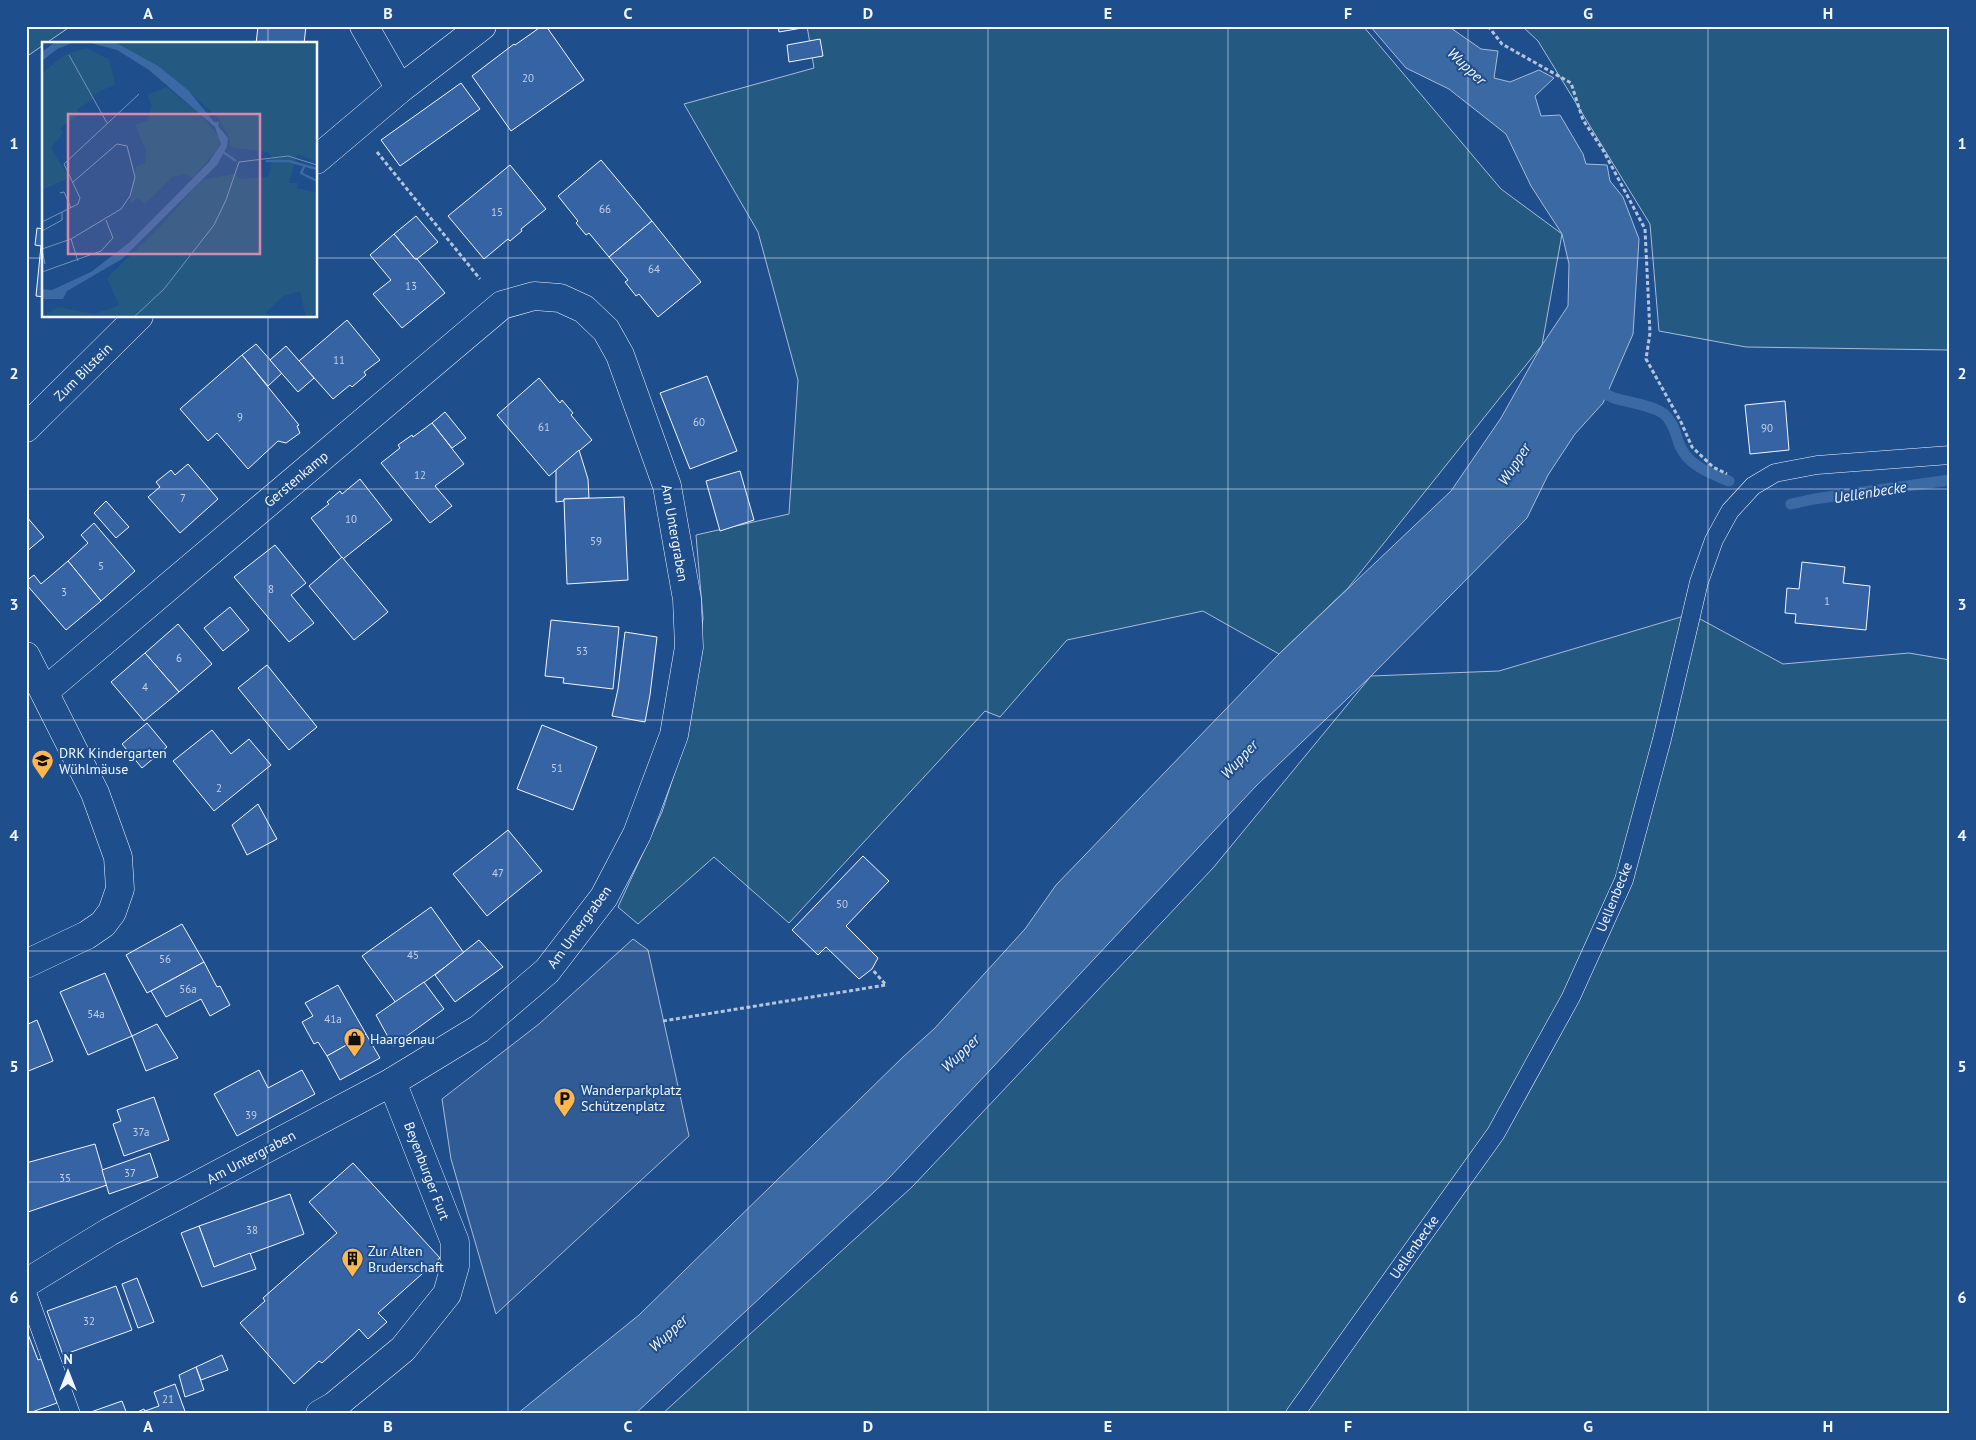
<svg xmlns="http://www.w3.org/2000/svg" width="1976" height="1440" font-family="'PT Sans',sans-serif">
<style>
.green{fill:#245a82;stroke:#a8bbd7}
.parking{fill:#305b95;stroke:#a8bbd7}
.water{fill:#3b69a3;stroke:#a8bbd7}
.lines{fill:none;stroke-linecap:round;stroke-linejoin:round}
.stream{stroke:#3b69a3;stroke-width:11}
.building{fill:#3563a3;stroke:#f2f6ff}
.service-casing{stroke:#f2f6ff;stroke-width:19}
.minor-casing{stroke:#f2f6ff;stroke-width:29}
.path{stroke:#b3c4dc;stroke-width:3;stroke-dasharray:4 2.5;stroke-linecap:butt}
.service{stroke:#1f4e8c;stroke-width:18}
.minor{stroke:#1f4e8c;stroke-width:28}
.grid{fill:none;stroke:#f2f6ff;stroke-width:1;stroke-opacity:0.55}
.labels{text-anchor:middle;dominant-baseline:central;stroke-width:4;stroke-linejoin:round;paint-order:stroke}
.number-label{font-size:11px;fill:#c3d1e8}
.street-label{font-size:14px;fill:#f2f6ff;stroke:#1f4e8c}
.poi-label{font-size:14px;fill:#f2f6ff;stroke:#1f4e8c;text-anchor:start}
.water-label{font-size:15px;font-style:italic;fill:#f2f6ff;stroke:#1f4e8c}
.inset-river{fill:none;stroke:#3b69a3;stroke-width:2.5}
.inset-road{fill:none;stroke:#7391ba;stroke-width:1}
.view{fill:#da87ad;fill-opacity:0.15;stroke:#da87ad;stroke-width:2.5}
.inset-edge{fill:none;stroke:#f2f6ff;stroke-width:2.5}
.neatline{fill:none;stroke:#f2f6ff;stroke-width:2}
.grid-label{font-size:16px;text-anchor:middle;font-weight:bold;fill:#f2f6ff}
</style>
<rect width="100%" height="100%" fill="#1f4e8c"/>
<g class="green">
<polygon points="26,26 71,26 26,57"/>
<polygon points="807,26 1363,26 1501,189 1562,234 1542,345 1348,588 1279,654 1203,611 1067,640 1000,717 985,711 789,923 714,857 638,924 618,907 662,812 689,728 703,618 696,535 789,514 798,380 758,232 684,104 814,68"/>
<polygon points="1522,26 1950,26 1950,350 1746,347 1659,331 1650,224 1538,41"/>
<polygon points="1691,614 1783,664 1909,653 1950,660 1950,1414 662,1414 912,1187 1213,868 1371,676 1499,671"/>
</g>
<polygon class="parking" points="633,939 648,950 689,1136 496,1314 451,1159 442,1099 539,1024"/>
<polygon class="water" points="1370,26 1448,26 1481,49 1498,51 1494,78 1510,82 1539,70 1554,78 1535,96 1541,116 1560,115 1583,154 1586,164 1607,165 1610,181 1623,197 1639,239 1633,334 1603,403 1575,434 1548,475 1527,518 1371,676 1256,786 889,1178 635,1414 517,1414 639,1315 903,1057 935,1028 1025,929 1056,885 1279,654 1451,491 1501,418 1542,345 1568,306 1569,264 1562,234 1531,186 1506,134 1449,89 1406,68"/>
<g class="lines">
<g class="stream">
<path d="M1593,388c7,3 14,7 21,10 13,4 42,8 51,17 9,8 11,21 15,31 9,20 30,27 49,35"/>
<polyline points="1791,504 1814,499 1950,480"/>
</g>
</g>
<g class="building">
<polygon points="258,26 306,26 304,44 256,44"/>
<polygon points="542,26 546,26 584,80 511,131 472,76 514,44 515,45"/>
<polygon points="778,26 807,26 808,27 779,32"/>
<polygon points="820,39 823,56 789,62 787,45"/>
<polygon points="461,83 480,109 400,166 381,140"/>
<polygon points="601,160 652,221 609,257 589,233 586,235 576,223 578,221 558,196"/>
<polygon points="510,165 546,209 521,229 522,231 510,241 508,239 484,259 448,216"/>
<polygon points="416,216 438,242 417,259 415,259 394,234"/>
<polygon points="652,221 701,282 658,317 639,294 636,296 625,282 628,280 609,257"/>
<polygon points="37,228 44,229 44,297 36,296 41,246 35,245"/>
<polygon points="394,234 415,259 417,259 445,293 402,328 373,294 391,280 370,255"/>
<polygon points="347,320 380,360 364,372 366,375 352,387 350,385 333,399 299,361"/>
<polygon points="256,344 282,373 268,386 242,355"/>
<polygon points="286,346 314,378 298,392 270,360"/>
<polygon points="242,355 299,425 297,426 300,433 286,443 278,441 248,469 217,433 208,441 180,409"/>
<polygon points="707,376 737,451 690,469 660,393"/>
<polygon points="539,378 560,403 562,400 573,413 571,415 592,440 549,476 497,415"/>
<polygon points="1785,401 1789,450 1750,454 1745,405"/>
<polygon points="445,412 466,438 452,448 432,423"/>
<polygon points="432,423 464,464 435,486 452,506 430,523 381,463 400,448 398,445 412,435 413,437"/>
<polygon points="579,450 588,479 589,498 564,499 564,501 556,502 556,470"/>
<polygon points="188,464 218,499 180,533 148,497 160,487 156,482 171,470 175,475"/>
<polygon points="740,471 754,520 720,531 706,481"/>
<polygon points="360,479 392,520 343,559 311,518 329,504 327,502 340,491 342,494"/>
<polygon points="624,497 628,580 567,584 564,499"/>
<polygon points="106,501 129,527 116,538 94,513"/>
<polygon points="26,516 44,537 26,552"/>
<polygon points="94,523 135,571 101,601 68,561 88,543 81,535"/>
<polygon points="275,545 306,583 291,595 314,623 289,642 234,577"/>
<polygon points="342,557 388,612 354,640 309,586"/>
<polygon points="68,561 101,601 66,630 26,584 26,581 34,575 41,584"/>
<polygon points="1802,562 1845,567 1843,583 1870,586 1866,630 1795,623 1796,614 1785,613 1787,588 1799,589"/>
<polygon points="230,607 249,630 223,651 204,628"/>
<polygon points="551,620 619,627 613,689 563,683 564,678 545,676"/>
<polygon points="178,624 212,664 179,692 145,653"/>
<polygon points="625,632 657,637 650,695 645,722 612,716 618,689"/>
<polygon points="145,653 179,692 144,721 111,682"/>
<polygon points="267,665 317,727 289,750 238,688"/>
<polygon points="147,723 167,747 142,768 122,744"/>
<polygon points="542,725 597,747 573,810 517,789"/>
<polygon points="212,730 231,754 249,739 271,765 214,811 173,761"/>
<polygon points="258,804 277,839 247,855 232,825"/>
<polygon points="508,830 542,871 487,916 453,874"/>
<polygon points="863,856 889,881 846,926 878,958 872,969 859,979 826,947 818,955 792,930"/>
<polygon points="431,907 464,953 396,1003 362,956"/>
<polygon points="182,924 204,962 147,993 126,955"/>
<polygon points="479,940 503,967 455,1002 435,975"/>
<polygon points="204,962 217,987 220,986 230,1005 210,1016 201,999 166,1017 151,991"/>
<polygon points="105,973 132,1036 88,1055 60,992"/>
<polygon points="424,982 444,1009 393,1046 376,1015"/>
<polygon points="338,985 366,1034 327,1056 318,1042 314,1044 302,1022 313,1016 305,1003"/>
<polygon points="37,1020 53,1061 26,1072 26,1025"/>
<polygon points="157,1024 178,1058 146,1071 132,1036"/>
<polygon points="366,1034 380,1058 340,1080 327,1056"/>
<polygon points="259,1070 268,1088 302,1070 315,1094 237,1136 214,1094"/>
<polygon points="154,1097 169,1140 124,1156 113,1124 121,1121 117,1110"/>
<polygon points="95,1144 107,1185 28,1212 26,1206 26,1163"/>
<polygon points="150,1153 158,1177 109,1194 102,1170"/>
<polygon points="353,1163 440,1258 378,1313 387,1322 368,1339 359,1329 322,1363 319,1361 294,1384 240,1323 265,1301 263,1298 337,1233 309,1202"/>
<polygon points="290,1194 304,1234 214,1267 199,1226"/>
<polygon points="199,1226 214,1267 250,1253 256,1269 202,1287 181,1233"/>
<polygon points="137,1278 154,1322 138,1328 122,1284"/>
<polygon points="116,1286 132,1330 63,1355 47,1311"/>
<polygon points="26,1329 38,1360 41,1359 57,1403 29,1413 26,1405"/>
<polygon points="222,1355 228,1370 201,1380 196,1367"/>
<polygon points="196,1367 204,1390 185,1397 179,1375"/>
<polygon points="175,1384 186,1414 146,1414 145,1411 159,1406 154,1392"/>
<polygon points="122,1401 127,1414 89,1414 88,1413"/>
<polygon points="144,1409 146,1414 133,1414"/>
</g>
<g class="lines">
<defs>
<g id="service">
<polyline points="26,1290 71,1414"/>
<polyline points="1295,1414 1496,1133 1571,997 1624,880 1662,739 1699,582 1714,540 1730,511 1753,486 1775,473 1817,465 1950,455"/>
</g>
<g id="minor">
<polyline points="364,26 400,89"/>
<polyline points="316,160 400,89 482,26"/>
<polyline points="26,428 139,316"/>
<polyline points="26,656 95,793 118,857 120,889 112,912 103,924 87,935 26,964"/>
<polyline points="26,1283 109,1232 392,1082 479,1029 547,971 604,897 637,834 674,735 689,647 687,599 667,486 620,355 606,330 584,309 560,298 534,296 502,305 45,691"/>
<polyline points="320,1414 334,1406 403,1349 447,1294 455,1266 455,1242 392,1082"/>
</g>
</defs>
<use href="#service" class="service-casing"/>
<use href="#minor" class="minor-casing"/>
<g class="path">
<polyline points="1488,26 1502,44 1571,83 1583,120 1603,150 1645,229 1650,333 1646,359 1681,422 1692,447 1713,467 1727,474"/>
<polyline points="377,152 480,279"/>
<polyline points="663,1021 886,985 872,969"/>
</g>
<use href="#service" class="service"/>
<use href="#minor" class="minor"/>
</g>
<path class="grid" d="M268,26v18M508,26v1388M748,26v1388M988,26v1388M1228,26v1388M1468,26v1388M1708,26v1388M26,258h18M316,258h1634M268,316v1098M26,489h1924M26,720h1924M26,951h1924M26,1182h1924"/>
<defs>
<symbol id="school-pin" viewBox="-11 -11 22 30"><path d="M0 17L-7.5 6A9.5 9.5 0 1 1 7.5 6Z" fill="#ffb74d" stroke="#1f4e8c"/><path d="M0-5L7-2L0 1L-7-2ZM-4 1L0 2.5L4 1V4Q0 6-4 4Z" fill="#111"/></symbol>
<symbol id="shop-pin" viewBox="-11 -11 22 30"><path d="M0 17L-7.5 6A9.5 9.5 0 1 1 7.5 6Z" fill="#ffb74d" stroke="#1f4e8c"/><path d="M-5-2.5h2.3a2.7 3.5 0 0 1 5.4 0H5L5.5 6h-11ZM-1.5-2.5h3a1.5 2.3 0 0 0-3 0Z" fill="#111"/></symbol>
<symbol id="parking-pin" viewBox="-11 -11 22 30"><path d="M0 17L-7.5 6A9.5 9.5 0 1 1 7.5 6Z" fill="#ffb74d" stroke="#1f4e8c"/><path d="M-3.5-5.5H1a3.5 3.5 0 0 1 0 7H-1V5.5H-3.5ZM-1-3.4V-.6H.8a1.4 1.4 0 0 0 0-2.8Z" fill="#111"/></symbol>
<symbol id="building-pin" viewBox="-11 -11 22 30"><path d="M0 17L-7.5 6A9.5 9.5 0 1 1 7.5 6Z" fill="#ffb74d" stroke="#1f4e8c"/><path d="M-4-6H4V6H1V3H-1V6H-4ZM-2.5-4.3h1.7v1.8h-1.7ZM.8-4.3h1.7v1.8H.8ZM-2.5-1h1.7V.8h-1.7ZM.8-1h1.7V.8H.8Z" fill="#111"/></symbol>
</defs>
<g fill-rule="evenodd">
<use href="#school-pin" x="30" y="748" width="25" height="34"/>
<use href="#shop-pin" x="342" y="1026" width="25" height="34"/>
<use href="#parking-pin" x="552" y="1086" width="25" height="34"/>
<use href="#building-pin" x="340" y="1246" width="25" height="34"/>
</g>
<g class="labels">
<g class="number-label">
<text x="528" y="78">20</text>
<text x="605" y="209">66</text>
<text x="497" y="212">15</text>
<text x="654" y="269">64</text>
<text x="411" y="286">13</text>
<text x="339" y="360">11</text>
<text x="240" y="417">9</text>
<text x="699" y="422">60</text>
<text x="544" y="427">61</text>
<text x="1767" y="428">90</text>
<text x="420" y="475">12</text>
<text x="183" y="498">7</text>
<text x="351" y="519">10</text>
<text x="596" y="541">59</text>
<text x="101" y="566">5</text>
<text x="271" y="589">8</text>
<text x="64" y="592">3</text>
<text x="1827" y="601">1</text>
<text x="582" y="651">53</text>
<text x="179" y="658">6</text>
<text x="145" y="687">4</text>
<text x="557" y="768">51</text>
<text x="219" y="788">2</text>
<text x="498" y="873">47</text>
<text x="842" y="904">50</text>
<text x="413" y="955">45</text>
<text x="165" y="959">56</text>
<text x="188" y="989">56a</text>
<text x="96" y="1014">54a</text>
<text x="333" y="1019">41a</text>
<text x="251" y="1115">39</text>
<text x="141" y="1132">37a</text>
<text x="130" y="1173">37</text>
<text x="65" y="1178">35</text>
<text x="252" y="1230">38</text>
<text x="89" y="1321">32</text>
<text x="168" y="1399">21</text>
</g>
<g class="street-label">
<text transform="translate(83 372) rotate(-45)">Zum Bilstein</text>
<text transform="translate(296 479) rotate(-40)">Gerstenkamp</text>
<text transform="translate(675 533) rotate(80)">Am Untergraben</text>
<text transform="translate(1614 897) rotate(-68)">Uellenbecke</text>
<text transform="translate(579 927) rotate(-54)">Am Untergraben</text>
<text transform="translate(251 1157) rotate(-28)">Am Untergraben</text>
<text transform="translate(427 1171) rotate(69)">Beyenburger Furt</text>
<text transform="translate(1414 1247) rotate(-55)">Uellenbecke</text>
</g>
<g class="poi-label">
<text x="59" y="753">DRK Kindergarten<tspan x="59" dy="16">Wühlmäuse</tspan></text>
<text x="370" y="1039">Haargenau</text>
<text x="581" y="1090">Wanderparkplatz<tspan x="581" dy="16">Schützenplatz</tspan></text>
<text x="368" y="1251">Zur Alten<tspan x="368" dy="16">Bruderschaft</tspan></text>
</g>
<g class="water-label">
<text transform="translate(1467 66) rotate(43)">Wupper</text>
<text transform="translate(1514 464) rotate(-57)">Wupper</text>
<text transform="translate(1870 492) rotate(-9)">Uellenbecke</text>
<text transform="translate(1239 759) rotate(-47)">Wupper</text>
<text transform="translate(960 1053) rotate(-44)">Wupper</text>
<text transform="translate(668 1333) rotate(-43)">Wupper</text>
</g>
</g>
<g transform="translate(42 42)">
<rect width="275" height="275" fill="#1f4e8c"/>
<path d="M73,0h202v120l-20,-8 -8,29h9l-1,5 20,5v124h-11l-6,-26 -17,5 -16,15 1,6h-226l16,-10 36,7 25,-9 -12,-27 50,-48 45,-50 31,-6 9,5 26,-2 5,-18 -5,-7 -38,-5 -1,-11 -11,-18 -25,-23 -40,-32zM44,6l23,11 6,25 -22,11 -1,5 -15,9 3,5 -20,14 3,5 -12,15 18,30 -27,12v-117l24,-19zM124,45l30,24 24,26 -2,11 -25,30 -8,-4 -13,3 -27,27 -7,-6 -8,6 6,-38 9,-2 1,-13 -11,-26 12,-4 5,-15 -5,-11z" fill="#245a82"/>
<path d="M13,0h19l-17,7 -15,12v-9zM45,0h28l43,24 30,24 26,32h5l-1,4 10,12 -1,9 -10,18 -95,94 -55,32 -4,8h-21v-10l10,1 39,-18 39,-30 79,-80 12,-18 -6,-17 -66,-57 -32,-20z" fill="#3b69a3"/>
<path class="inset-river" d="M181,110l13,9M224,119h23l28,8M263,123l-4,8 16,8"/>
<path class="inset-road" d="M27,13l38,68M18,151l4,-1 7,16M0,180l36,-18 2,-6 -16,-34 75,-70M0,189l20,-11v-8M29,197l7,22M0,207l29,-10 50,-30 9,-13 5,-19 -8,-31 -10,-2 -44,38M0,207l3,15M0,230l59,-21 12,-13 -7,-18M92,275l30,-28 50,-64 12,-25 13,-38 49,-6 29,9"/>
<path class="view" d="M26,72h192v140h-192z"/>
<rect width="275" height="275" class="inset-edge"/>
</g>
<rect width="1976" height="1440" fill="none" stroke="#1f4e8c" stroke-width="55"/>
<g transform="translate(68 1372)" stroke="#1f4e8c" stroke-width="4" paint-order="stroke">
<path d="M0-4L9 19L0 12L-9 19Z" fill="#f2f6ff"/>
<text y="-8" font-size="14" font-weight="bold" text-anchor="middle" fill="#f2f6ff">N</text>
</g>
<rect x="28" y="28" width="1920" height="1384" class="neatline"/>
<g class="grid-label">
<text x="148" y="19">A</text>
<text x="388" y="19">B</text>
<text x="628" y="19">C</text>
<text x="868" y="19">D</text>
<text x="1108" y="19">E</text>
<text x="1348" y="19">F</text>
<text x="1588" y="19">G</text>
<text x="1828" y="19">H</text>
<text x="14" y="149">1</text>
<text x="1962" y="149">1</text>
<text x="14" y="379">2</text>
<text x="1962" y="379">2</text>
<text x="14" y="610">3</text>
<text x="1962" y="610">3</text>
<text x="14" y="841">4</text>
<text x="1962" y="841">4</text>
<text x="14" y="1072">5</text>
<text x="1962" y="1072">5</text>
<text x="14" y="1303">6</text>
<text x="1962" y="1303">6</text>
<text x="148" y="1432">A</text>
<text x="388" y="1432">B</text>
<text x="628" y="1432">C</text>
<text x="868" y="1432">D</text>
<text x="1108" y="1432">E</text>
<text x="1348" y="1432">F</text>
<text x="1588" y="1432">G</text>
<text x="1828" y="1432">H</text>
</g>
</svg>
